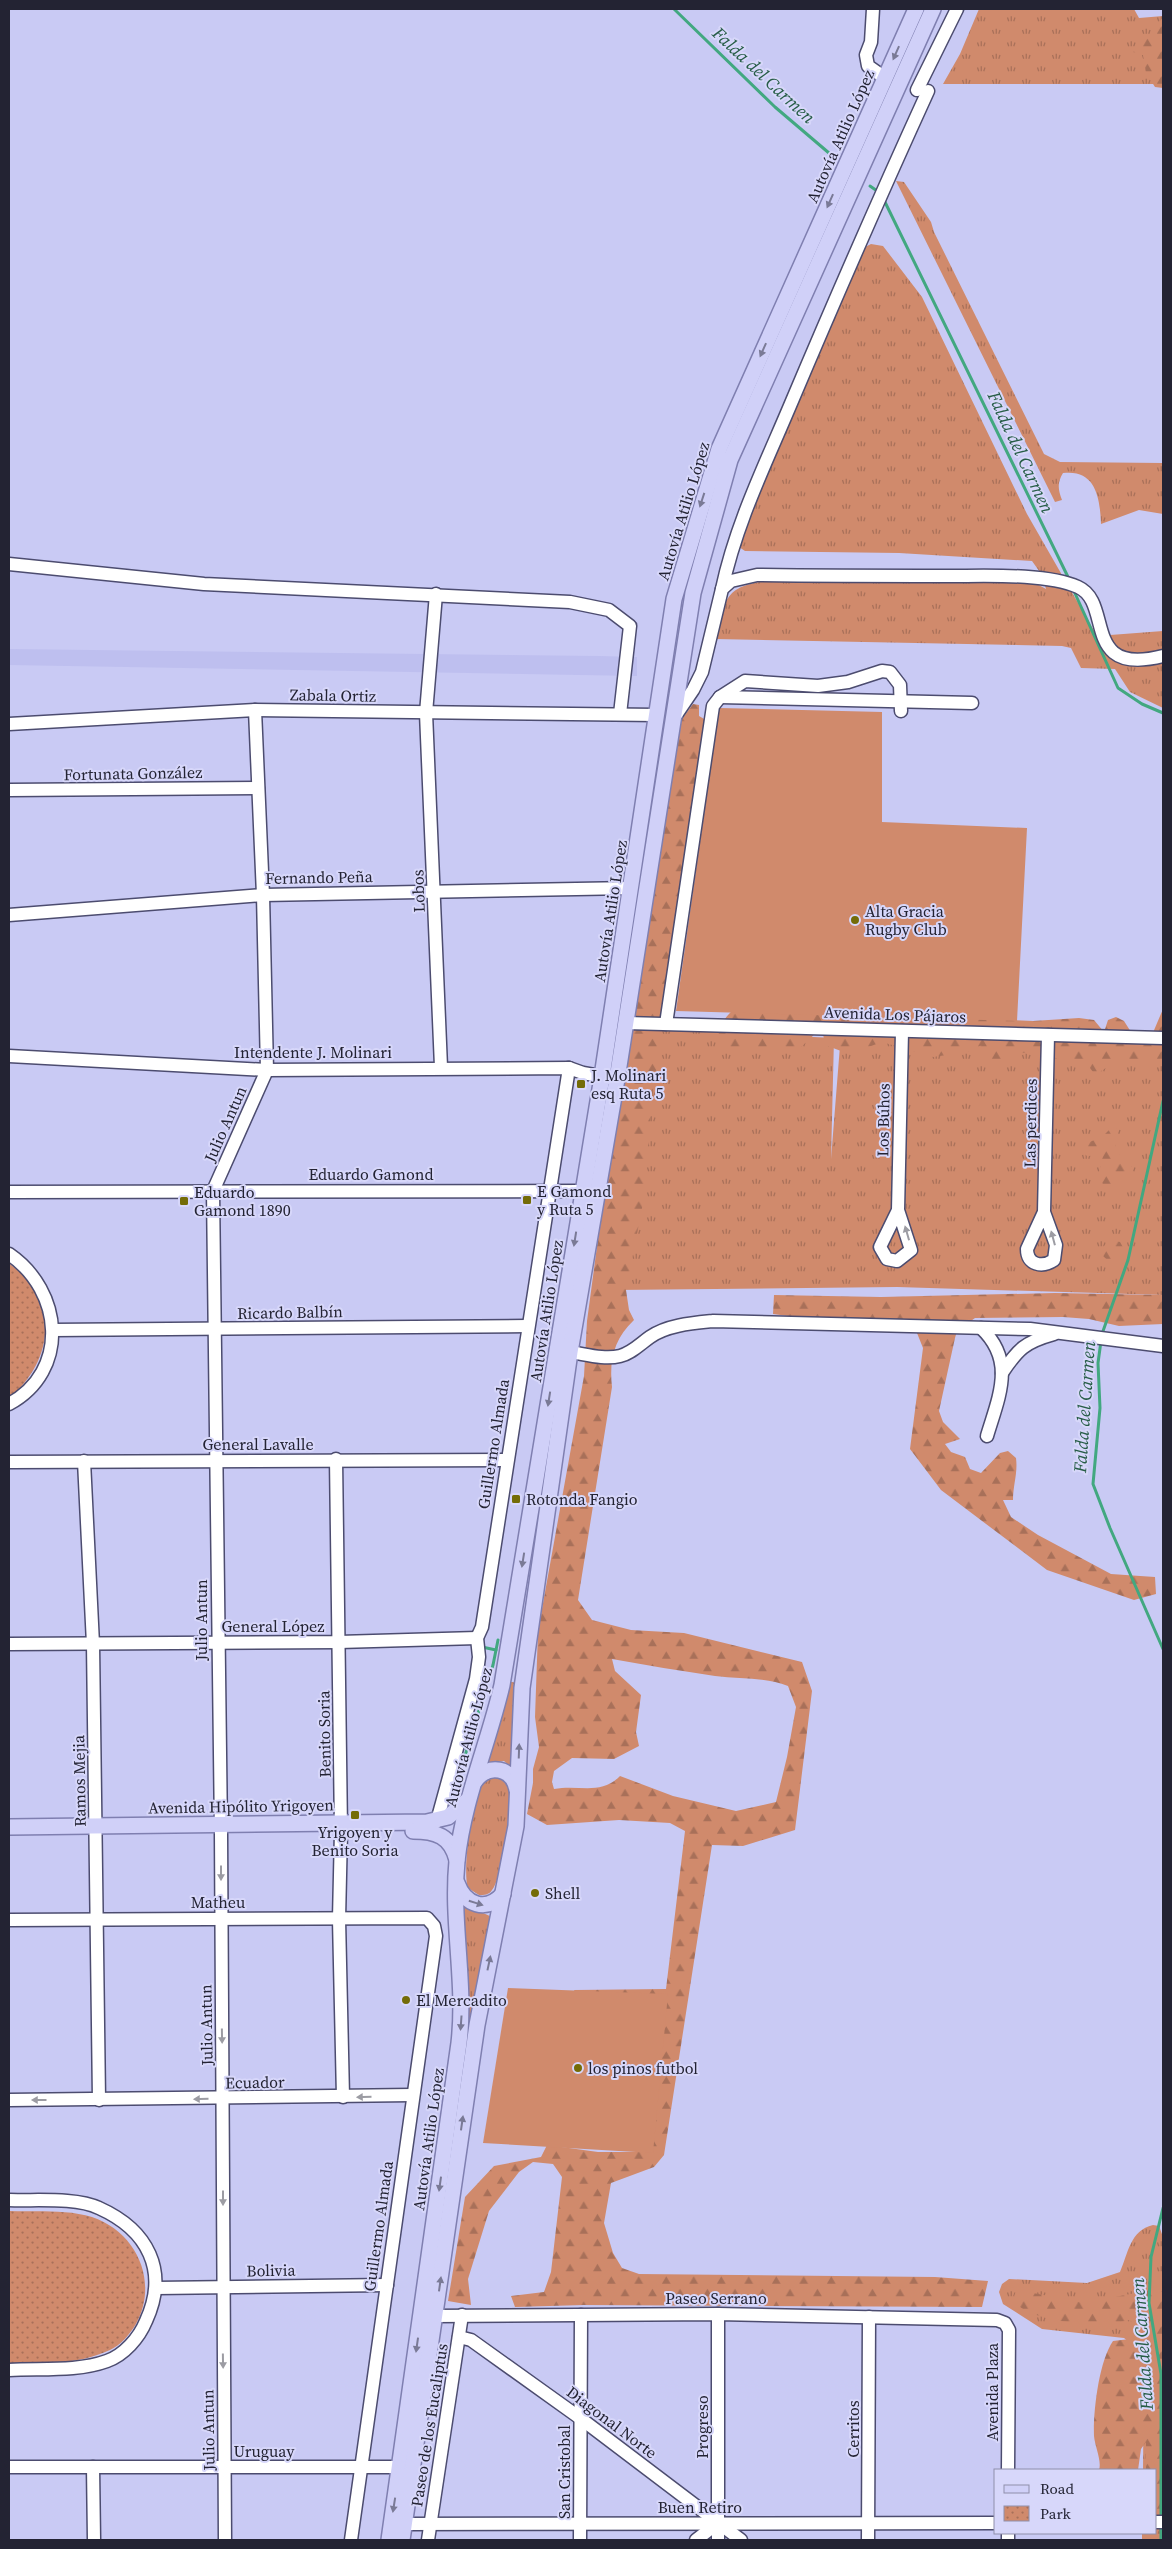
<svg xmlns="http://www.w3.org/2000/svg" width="1172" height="2549" font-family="'Source Serif 4',serif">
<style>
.built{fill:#bebfef}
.grass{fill:url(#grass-tufts)}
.forest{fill:url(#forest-firs);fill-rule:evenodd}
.park{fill:url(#park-dots)}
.pitch{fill:#d08a6c}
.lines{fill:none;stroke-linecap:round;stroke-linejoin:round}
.stream{stroke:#42a880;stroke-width:3}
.minor-casing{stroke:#4c4c6f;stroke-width:15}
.major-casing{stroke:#7f7fb0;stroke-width:18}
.minor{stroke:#fff;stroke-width:12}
.major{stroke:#d0d0f8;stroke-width:15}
.oneway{fill:#7a7a96}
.oneway2{fill:#9c9ca3}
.poi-dot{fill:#746c07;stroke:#d7d7fa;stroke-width:2}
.labels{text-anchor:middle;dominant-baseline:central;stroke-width:4;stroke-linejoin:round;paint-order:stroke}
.street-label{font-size:16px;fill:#232333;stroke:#d7d7fa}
.poi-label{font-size:16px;fill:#232333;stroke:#d7d7fa;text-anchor:start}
.water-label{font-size:18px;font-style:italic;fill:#275d47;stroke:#d7d7fa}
</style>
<defs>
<pattern id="grass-tufts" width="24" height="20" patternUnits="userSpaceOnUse" patternTransform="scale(1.25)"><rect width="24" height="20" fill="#d08a6c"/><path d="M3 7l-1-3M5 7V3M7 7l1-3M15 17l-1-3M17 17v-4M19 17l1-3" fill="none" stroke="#a87059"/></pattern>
<pattern id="forest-firs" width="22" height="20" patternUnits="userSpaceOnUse" patternTransform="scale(1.25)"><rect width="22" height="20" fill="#d08a6c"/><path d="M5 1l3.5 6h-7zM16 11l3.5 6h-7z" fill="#a87059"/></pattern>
<pattern id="park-dots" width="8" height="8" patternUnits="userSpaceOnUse" patternTransform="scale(1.25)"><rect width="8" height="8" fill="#d08a6c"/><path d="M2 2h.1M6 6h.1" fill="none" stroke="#a87059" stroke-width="1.8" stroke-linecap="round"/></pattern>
</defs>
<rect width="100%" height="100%" fill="#c9caf4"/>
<polygon class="built" points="9,649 599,656 637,657 637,676 9,665"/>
<g class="grass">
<polygon points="979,9 1134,9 1139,18 1163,16 1163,84 943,84 960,54"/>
<path d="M896,181l8,1 27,40 3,10 110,222 16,8 103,1v51l-24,-4 -38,14c-1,-26 -5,-55 -38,-51 -6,10 -5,16 -1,27l-7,2z"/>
<path d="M871,244l12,2 39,51 105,217 70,122 66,-5v77l-33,-16 -15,-23 -34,-1 -10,-20 -9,-2 -347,-7c11,-38 7,-52 51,-58l219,-1 52,4 9,5 -4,-14 -10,-14 -133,-8 -154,-2 -6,-4 12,-41 114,-259z"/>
<polygon points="653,1029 834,1038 831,1159 841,1033 1163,1042 1163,1295 897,1287 615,1290"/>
<polygon points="507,1681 517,1683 514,1770 504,1761 485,1764"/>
<path d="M488,1775l15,3c2,3 5,6 6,10 2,16 -6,90 -17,102 -3,5 -8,5 -13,5l-11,-7c-6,-17 4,-83 11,-100 2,-5 6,-9 9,-13z"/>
<polygon points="463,1904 492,1917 468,2032"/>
<path d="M1153,2225l6,1 4,11v303h-21v-7h14v-63h-13l1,-103 -8,-19 -12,-10 -82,-9 -39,-25 -4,-12 3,-8 7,-5 78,4 33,-11c8,-18 10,-42 33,-47z"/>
</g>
<g class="forest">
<polygon points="1163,17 1163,88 1155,87 1146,73 1143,55 1133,52 1134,47 1152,32"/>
<path d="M693,704l6,1v11l7,4 -54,380 -8,98 -18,92 3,20 5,10c-20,19 -25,40 -22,67l-34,213 14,20 39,10 53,3 118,29 10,29 -17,139 -52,16 -31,-1 -48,310 -10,12 -43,16 -7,40 9,30 9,15 17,6 296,3 53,4 -6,26 -398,-2 -69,2 -4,-11 33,-4 7,-20 11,-95 -9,-13 -20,-2 -14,10 -30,39 -21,68 3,26 -23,-4 17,-104 29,-31 47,-9 6,-12 51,7h46l-70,-162 92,-1 19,-158 -15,-8 -51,-3 -72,5 -20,-11 6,-31v-14l6,-22 -4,-30 3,-86 46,-255 3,-55 11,-82 79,-513zM612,1659c34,6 69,12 103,17 25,3 50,1 73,10l8,21 -9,50 -11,45 -40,9 -63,-15 -53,-20c-20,20 -41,8 -66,13l-2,-7 2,-11 18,-13 42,1 25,-13 -3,-14 5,-37 -26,-24z"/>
<path d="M735,1008l298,13 46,-3 15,2 10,12 4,-12 8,-3 8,4 7,11 21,3 11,-26v50l-51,5 -14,9 -5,-1 -6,-8 -68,-12 -26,13 -11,-7v-13l-15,7 -34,5 -51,-15 -33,12 -24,-9 -2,-11 -7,-1 -15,14h-71l-11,-6c-2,-16 6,-23 16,-33z"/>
<path d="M1113,1126l5,3 -3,23 15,8c4,11 3,17 -5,26l-20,1 -7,-10 5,-22 -16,1 -5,-4v-7l20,-8z"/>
<polygon points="1112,1240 1120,1242 1125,1251 1123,1259 1114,1266 1103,1256 1104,1246"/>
<path d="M1055,1293l108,2v29l-44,2 -30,-7 -26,-2 -88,1 -18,13 -2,7 -16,73 4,11 17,17 -15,5 6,8 14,5 5,12 11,4 19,-20 8,-2 8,7c2,15 -3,27 -3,42h-10l8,17 27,18 73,39 44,3 1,17 -22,6 -87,-30 -106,-80 -31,-41 13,-101 -6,-15 -144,-19 1,-19 107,2z"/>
<path d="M1156,2289l7,3v248h-5l-2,-70h-10v-28l-5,7 -3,21h-39c3,-9 -4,-23 -5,-34 -1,-24 5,-75 19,-95l33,-4 -10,-13 -7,-4c-28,9 -98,3 -117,-20l4,-8 7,-1 61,12z"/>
</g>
<g class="park">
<path d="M9,1263c6,6 15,11 20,18 30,39 16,88 -20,117z"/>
<path d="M9,2211c27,1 57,-2 83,6 45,15 67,65 44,107 -6,10 -15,21 -26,26 -32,15 -67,13 -101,14z"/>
</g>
<g class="pitch">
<polygon points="719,708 882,712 882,822 1027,828 1017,1021 676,1011"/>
<polygon points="508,1988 668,1994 653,2153 483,2143"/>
</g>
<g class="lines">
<g class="stream">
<polyline points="674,9 775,107 836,159"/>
<polyline points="870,186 880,193"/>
<polyline points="883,198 1069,579"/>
<polyline points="1073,589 1118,688 1142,704 1163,713"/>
<polyline points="1102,1334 1128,1260 1163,1101"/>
<polyline points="1101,1341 1098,1363 1100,1408 1093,1484 1110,1528 1163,1649"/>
<polyline points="482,1647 496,1650"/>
<polyline points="452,1798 493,1665 498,1640"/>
<polyline points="1161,2520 1161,2374 1149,2303 1151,2257 1163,2208"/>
<polyline points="1161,2540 1161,2526"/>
</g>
<defs>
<g id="minor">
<polyline points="873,9 871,42 866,55 868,66 885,78"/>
<polyline points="917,90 957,9"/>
<polyline points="9,564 204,584 570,602 609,610 630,626 620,714"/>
<path d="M722,589c14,-66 44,-126 70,-188 44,-104 89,-207 136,-310"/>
<polyline points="436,594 426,713 441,1067"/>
<polyline points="720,697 972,703"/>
<path d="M674,718l19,-28 9,-18 20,-83 9,-8 26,-6c65,1 129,1 193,1 35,0 96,-3 128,11 36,16 2,90 85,69"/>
<polyline points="9,724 255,710 657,715"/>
<polyline points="9,790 258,788"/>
<polyline points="9,915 263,895 631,888"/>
<polyline points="626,1023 1163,1038"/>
<polyline points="666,1024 713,706 720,697 745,681 818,686 848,682 882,671 890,672 900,685 901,711"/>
<polyline points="9,1056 267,1070 569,1068 583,1073 617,1079"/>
<polyline points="9,1192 583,1191"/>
<polyline points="898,1210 880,1247 887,1259 897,1261 911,1250 898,1210 902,1031"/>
<path d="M1044,1212l-17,37c0,16 15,19 27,11l2,-15 -12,-33 4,-177"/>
<path d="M9,1254c54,37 61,117 0,150"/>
<path d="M981,1328c35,33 18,68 6,108"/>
<polyline points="53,1330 527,1326"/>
<path d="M570,1352c15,2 34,8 50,4 12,-3 20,-12 30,-19 17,-12 43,-14 63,-16l317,8 133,17"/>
<path d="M1002,1373c16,-24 23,-31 52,-39"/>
<polyline points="336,1459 341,1831 339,1919 343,2097"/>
<polyline points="84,1461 93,1644 99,2100"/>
<polyline points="9,1462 507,1460"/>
<polyline points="9,1644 339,1642 477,1638"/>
<polyline points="437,1821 476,1679 479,1657 477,1638 482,1627 569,1068"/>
<polyline points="9,1920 427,1918 434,1926 436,1936 351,2540"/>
<polyline points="9,2100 412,2095"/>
<path d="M9,2200c26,1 67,-3 90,8 49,22 70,63 47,113 -7,17 -22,34 -39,40 -30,11 -67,7 -98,9"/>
<polyline points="156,2288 387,2285"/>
<polyline points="718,2314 718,2540"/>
<polyline points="435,2316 718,2314 997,2320 1005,2323 1009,2330 1008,2470"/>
<polyline points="459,2337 471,2340 580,2418 741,2540"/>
<polyline points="9,2467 400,2467"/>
<polyline points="93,2467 94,2540"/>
<polyline points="1156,2522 1163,2522"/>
<polyline points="405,2524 996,2523"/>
<polyline points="225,2540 221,1833 213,1191 267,1070 263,895 255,710"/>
<polyline points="428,2540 462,2315"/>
<polyline points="580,2540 581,2315"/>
<polyline points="696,2540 718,2523"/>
<polyline points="868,2540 869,2317"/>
<polyline points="1008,2540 1008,2533"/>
</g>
<g id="major">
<path d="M475,1781c13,-18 38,-14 42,9"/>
<polyline points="9,1827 427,1822 448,1817 468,1800"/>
<path d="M413,1831c23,0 38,5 44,29"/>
<path d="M457,1883c8,22 29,30 46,11"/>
<path d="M389,2540l70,-497c7,-61 -8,-121 -2,-182 6,-60 31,-116 45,-176l99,-602 73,-484 45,-150 197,-440"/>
<polyline points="402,2540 477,2025 516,1826 522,1688 570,1352 617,1079 693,593 730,460 933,9"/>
</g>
</defs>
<use href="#minor" class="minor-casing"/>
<use href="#major" class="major-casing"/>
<use href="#minor" class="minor"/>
<use href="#major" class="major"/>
</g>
<defs><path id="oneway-solid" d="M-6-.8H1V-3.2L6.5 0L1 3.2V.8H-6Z" transform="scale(1.25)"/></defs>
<g class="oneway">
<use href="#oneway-solid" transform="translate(896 53) rotate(114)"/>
<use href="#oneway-solid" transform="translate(830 201) rotate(114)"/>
<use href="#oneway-solid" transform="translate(763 350) rotate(114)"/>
<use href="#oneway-solid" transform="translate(702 500) rotate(108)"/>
<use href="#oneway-solid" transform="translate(575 1239) rotate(99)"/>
<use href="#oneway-solid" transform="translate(549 1399) rotate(99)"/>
<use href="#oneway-solid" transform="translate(523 1560) rotate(99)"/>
<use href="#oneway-solid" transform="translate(519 1751) rotate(-88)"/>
<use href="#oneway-solid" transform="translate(476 1903) rotate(17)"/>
<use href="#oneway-solid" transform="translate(489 1963) rotate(-78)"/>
<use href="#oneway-solid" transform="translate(461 2023) rotate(94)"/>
<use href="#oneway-solid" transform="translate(462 2123) rotate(-82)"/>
<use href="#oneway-solid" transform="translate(440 2184) rotate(98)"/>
<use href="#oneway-solid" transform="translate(440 2284) rotate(-82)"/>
<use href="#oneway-solid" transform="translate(417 2345) rotate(98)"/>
<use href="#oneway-solid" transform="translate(394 2505) rotate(99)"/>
</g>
<g class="oneway2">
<use href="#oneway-solid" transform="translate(907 1233) rotate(-106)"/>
<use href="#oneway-solid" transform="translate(1053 1238) rotate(-105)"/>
<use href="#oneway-solid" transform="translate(221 1873) rotate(90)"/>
<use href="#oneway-solid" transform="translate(222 2036) rotate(89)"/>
<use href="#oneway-solid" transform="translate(364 2097) rotate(178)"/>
<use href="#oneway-solid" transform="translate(201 2099) rotate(179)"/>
<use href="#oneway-solid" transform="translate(39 2100) rotate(180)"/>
<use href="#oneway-solid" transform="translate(223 2198) rotate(90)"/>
<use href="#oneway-solid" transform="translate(223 2361) rotate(89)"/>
</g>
<g class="poi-dot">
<circle cx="855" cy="920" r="5"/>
<rect x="576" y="1079" width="10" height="10" rx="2.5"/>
<rect x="522" y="1195" width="10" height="10" rx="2.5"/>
<rect x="179" y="1196" width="10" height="10" rx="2.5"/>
<rect x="511" y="1494" width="10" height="10" rx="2.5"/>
<rect x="350" y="1810" width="10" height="10" rx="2.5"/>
<circle cx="535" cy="1893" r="5"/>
<circle cx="406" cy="2000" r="5"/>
<circle cx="578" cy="2068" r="5"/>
</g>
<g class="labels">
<g class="street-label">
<text transform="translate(840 136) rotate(-66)">Autovía Atilio López</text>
<text transform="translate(683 511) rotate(-73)">Autovía Atilio López</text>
<text transform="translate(333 695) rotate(1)">Zabala Ortiz</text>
<text transform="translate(133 773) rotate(-1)">Fortunata González</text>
<text transform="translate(319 877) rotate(-1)">Fernando Peña</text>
<text transform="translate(418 891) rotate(-92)">Lobos</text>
<text transform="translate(610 911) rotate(-81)">Autovía Atilio López</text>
<text transform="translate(895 1014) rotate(2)">Avenida Los Pájaros</text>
<text x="313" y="1052">Intendente J. Molinari</text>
<text transform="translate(883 1120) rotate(-89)">Los Búhos</text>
<text transform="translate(1030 1123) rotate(-89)">Las perdices</text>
<text transform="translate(225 1124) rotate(-66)">Julio Antun</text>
<text x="371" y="1174">Eduardo Gamond</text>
<text transform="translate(546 1311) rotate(-81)">Autovía Atilio López</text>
<text transform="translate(290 1312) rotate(-1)">Ricardo Balbín</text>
<text x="258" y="1444">General Lavalle</text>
<text transform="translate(493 1444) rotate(-81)">Guillermo Almada</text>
<text transform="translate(201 1620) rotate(-90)">Julio Antun</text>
<text x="273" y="1626">General López</text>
<text transform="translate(324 1734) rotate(-91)">Benito Soria</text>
<text transform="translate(468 1737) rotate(-75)">Autovía Atilio López</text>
<text transform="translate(79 1781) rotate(-91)">Ramos Mejia</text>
<text transform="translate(241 1806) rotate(-1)">Avenida Hipólito Yrigoyen</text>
<text x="218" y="1902">Matheu</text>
<text transform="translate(206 2025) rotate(-91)">Julio Antun</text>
<text transform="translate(255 2082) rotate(-1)">Ecuador</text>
<text transform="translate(428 2139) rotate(-82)">Autovía Atilio López</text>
<text transform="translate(378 2226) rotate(-82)">Guillermo Almada</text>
<text transform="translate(271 2270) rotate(-1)">Bolivia</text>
<text x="716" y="2298">Paseo Serrano</text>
<text transform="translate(992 2392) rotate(-90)">Avenida Plaza</text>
<text transform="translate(612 2422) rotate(37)">Diagonal Norte</text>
<text transform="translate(429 2425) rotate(-81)">Paseo de los Eucaliptus</text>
<text transform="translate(702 2427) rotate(-90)">Progreso</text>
<text transform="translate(853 2429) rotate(-90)">Cerritos</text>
<text transform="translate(208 2430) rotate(-91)">Julio Antun</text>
<text x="264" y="2451">Uruguay</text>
<text transform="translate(564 2472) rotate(-90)">San Cristobal</text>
<text x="700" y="2507">Buen Retiro</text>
</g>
<g class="poi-label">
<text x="865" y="911">Alta Gracia<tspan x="865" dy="18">Rugby Club</tspan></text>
<text x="591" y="1075">J. Molinari<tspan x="591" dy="18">esq Ruta 5</tspan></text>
<text x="537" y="1191">E Gamond<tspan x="537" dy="18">y Ruta 5</tspan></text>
<text x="194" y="1192">Eduardo<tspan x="194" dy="18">Gamond 1890</tspan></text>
<text x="526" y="1499">Rotonda Fangio</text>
<text x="355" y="1832" text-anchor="middle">Yrigoyen y<tspan x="355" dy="18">Benito Soria</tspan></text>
<text x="545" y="1893">Shell</text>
<text x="416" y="2000">El Mercadito</text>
<text x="588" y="2068">los pinos futbol</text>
</g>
<g class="water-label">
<text transform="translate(764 75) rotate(43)">Falda del Carmen</text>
<text transform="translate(1021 452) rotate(65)">Falda del Carmen</text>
<text transform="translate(1084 1407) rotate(-86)">Falda del Carmen</text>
<text transform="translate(1142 2344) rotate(-94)">Falda del Carmen</text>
</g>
</g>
<rect width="1172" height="2549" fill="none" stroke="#232333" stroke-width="20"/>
<rect x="994" y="2469" width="162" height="65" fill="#d7d7fa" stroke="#8f8faa"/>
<rect x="1004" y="2485" width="25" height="8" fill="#d0d0f8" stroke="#8f8faa"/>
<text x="1040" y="2494" font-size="15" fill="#232333">Road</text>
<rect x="1004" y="2506" width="25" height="15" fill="url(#park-dots)" stroke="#8f8faa"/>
<text x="1040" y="2519" font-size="15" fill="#232333">Park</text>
</svg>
